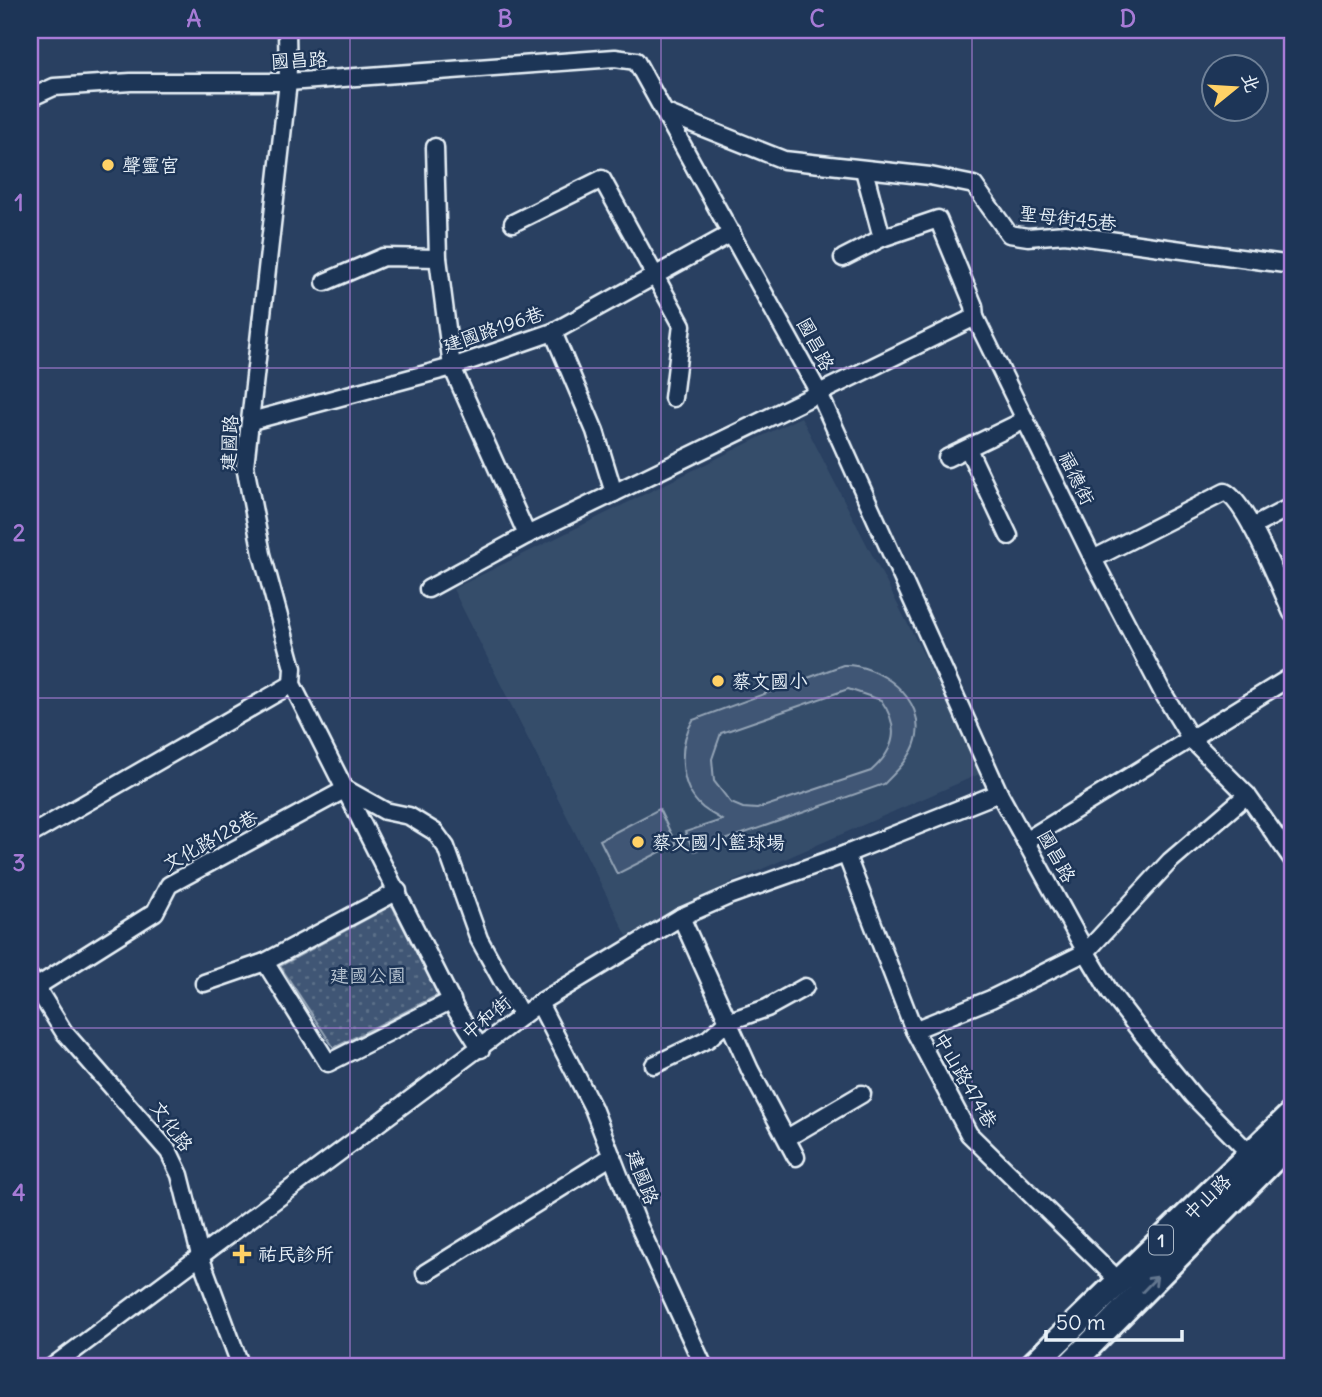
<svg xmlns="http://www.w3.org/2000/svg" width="1322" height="1397" font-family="Delius,'LXGW WenKai TC',sans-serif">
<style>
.built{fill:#364d6b}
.green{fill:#415774;stroke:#94a4b6;stroke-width:2;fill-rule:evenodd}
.park{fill:url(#park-dots);stroke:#94a4b6;stroke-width:2}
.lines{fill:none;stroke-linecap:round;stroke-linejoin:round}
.minor-casing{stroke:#e8f1f8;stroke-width:21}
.primary-casing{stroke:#e8f1f8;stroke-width:30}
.minor{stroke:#1d3557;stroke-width:16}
.primary{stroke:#1d3557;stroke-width:24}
.oneway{stroke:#64778f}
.grid{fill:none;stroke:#a77bd6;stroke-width:2;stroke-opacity:0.55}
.poi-dot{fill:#ffd166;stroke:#1d3557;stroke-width:2.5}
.labels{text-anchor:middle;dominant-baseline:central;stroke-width:5;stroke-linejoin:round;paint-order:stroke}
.shield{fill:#1d3557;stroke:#abb9c8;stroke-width:2}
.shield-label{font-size:18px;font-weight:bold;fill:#e8f1f8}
.street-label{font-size:19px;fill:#e8f1f8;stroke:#1d3557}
.poi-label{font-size:19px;fill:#e8f1f8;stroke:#1d3557;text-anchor:start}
.park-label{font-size:19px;fill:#b6c3d0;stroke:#1d3557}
.neatline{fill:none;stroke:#a77bd6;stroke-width:2.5}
.grid-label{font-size:23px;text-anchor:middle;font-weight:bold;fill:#a77bd6}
</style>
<defs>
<pattern id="park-dots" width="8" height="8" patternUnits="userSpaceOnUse" patternTransform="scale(1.75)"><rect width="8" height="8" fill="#415774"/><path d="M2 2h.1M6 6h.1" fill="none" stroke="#5c7089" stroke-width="1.8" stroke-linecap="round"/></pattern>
</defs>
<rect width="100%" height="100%" fill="#294061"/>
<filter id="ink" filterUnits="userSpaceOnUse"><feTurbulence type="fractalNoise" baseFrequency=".0143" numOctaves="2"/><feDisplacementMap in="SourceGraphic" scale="14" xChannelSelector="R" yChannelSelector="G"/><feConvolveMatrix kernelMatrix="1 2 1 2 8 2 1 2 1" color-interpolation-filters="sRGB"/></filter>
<g filter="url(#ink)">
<polygon class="built" points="801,417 984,772 730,883 627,936 453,589"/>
<g class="green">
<path d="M843,665c36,-1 84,33 73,75 -4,17 -20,32 -32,44l-190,67 -9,-19 37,-12c-6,-4 -14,-8 -19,-12 -25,-21 -25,-63 -10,-88zM848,689l33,11c19,27 15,49 -10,71l-114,38 -14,-1 -12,-5 -17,-22 -2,-22 9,-26z"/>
<polygon points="659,809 676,844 617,874 600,840"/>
</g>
<polygon class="park" points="392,905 438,995 334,1048 280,966"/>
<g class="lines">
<defs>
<g id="minor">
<polyline points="287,30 288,82 245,466 262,554 293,668 292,684 455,1008 481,1049"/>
<polyline points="30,98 54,87 131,82 288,82 615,58 636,61 819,393 999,793 1086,952 1110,992 1140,1031 1193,1096 1255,1159"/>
<polyline points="666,113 784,160 930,176 974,185 1009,234 1028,237 1065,234 1292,265"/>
<polyline points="864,170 882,238"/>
<polyline points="513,223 602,179 682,325 673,398"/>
<polyline points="843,258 882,238 938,219 974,306 975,317"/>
<polyline points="325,282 383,257 438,258"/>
<polyline points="251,421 452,367 553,332 732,233"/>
<polyline points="968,449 1009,536"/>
<polyline points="947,458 1025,420"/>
<polyline points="614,493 975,317 1093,559 1163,693 1191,739 1247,795 1292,859"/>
<polyline points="1252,527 1292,506"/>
<polyline points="527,535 614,493 595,431 553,332"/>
<path d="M1093,559l132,-67c22,10 56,97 67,121"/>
<polyline points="428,589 527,535 452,367 438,258 435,147"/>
<polyline points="30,835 292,684"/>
<polyline points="1025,841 1292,676"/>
<polyline points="846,854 914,1030 969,1134 1119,1281"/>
<polyline points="681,917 750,1070 796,1157"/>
<polyline points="265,962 328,1063 452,1000"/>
<polyline points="30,977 64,1032 169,1152 180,1175 201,1259 241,1367"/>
<polyline points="204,983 265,962 398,891"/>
<polyline points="36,987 155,912 169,885 346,789 385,811 409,816 435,832 446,847 479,939 521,1015"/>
<polyline points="539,1003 593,1108 638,1224 704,1367"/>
<polyline points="914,1030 991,999 1086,952 1170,861 1247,795"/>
<polyline points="654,1065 708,1039 727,1022 767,1008 805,987"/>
<polyline points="787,1138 862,1094"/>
<polyline points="425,1273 612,1156"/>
<polyline points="52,1367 539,1003 681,917 731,895 846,854 999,793"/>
</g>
<g id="primary">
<polyline points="1031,1367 1292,1114"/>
<polyline points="1068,1367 1292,1140"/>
</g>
</defs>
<use href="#minor" class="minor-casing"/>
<use href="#primary" class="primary-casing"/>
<use href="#minor" class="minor"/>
<use href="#primary" class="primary"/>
</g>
<defs><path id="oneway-shaft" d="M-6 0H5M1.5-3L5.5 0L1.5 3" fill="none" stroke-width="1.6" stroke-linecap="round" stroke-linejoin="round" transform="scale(1.75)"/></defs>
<use class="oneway" href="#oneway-shaft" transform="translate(1150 1284) rotate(-46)"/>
</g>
<path class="grid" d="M350,30v1337M661,30v1337M972,30v1337M30,368h1262M30,698h1262M30,1028h1262"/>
<g class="poi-dot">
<circle cx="108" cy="165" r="7"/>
<circle cx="718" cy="681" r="7"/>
<circle cx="638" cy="842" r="7"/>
<path d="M238.5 1243.5h7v7h7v7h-7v7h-7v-7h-7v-7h7z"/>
</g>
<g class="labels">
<rect class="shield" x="1149" y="1225.5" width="24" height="29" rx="5"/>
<g class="shield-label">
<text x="1161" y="1240">1</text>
</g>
<g class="street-label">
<text transform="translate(299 60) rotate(-3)">國昌路</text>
<text transform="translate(1068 218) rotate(6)">聖母街45巷</text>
<text transform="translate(493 329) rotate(-19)">建國路196巷</text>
<text transform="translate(816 344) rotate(62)">國昌路</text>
<text transform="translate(229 443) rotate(-87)">建國路</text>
<text transform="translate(1077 478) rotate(64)">福德街</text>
<text transform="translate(210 840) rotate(-29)">文化路128巷</text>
<text transform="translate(1057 856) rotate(61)">國昌路</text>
<text transform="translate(486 1017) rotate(-39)">中和街</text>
<text transform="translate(966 1080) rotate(60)">中山路474巷</text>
<text transform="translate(172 1126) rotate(54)">文化路</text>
<text transform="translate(643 1177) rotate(69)">建國路</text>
<text transform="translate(1207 1197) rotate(-44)">中山路</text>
</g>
<g class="poi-label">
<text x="122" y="165">聲靈宮</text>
<text x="732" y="681">蔡文國小</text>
<text x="652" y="842">蔡文國小籃球場</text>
<text x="258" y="1254">祐民診所</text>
</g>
<g class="park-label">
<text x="368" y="975">建國公園</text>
</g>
</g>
<rect width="1322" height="1397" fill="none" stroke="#1d3557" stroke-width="77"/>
<g transform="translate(1235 88) rotate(72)"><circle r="33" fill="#1d3557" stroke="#6e8097" stroke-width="2"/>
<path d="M0-5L12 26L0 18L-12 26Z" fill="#ffd166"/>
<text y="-10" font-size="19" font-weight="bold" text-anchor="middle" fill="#e8f1f8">北</text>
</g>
<path d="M1046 1330v10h136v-10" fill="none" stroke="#e8f1f8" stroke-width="3.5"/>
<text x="1056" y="1330" font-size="21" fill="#e8f1f8" stroke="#1d3557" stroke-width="5" paint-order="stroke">50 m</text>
<rect x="38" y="38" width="1246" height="1320" class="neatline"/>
<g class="grid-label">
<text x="194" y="27">A</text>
<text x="505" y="27">B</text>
<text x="817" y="27">C</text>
<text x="1128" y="27">D</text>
<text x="19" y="211">1</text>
<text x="19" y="541">2</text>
<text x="19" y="871">3</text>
<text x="19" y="1201">4</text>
</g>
</svg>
